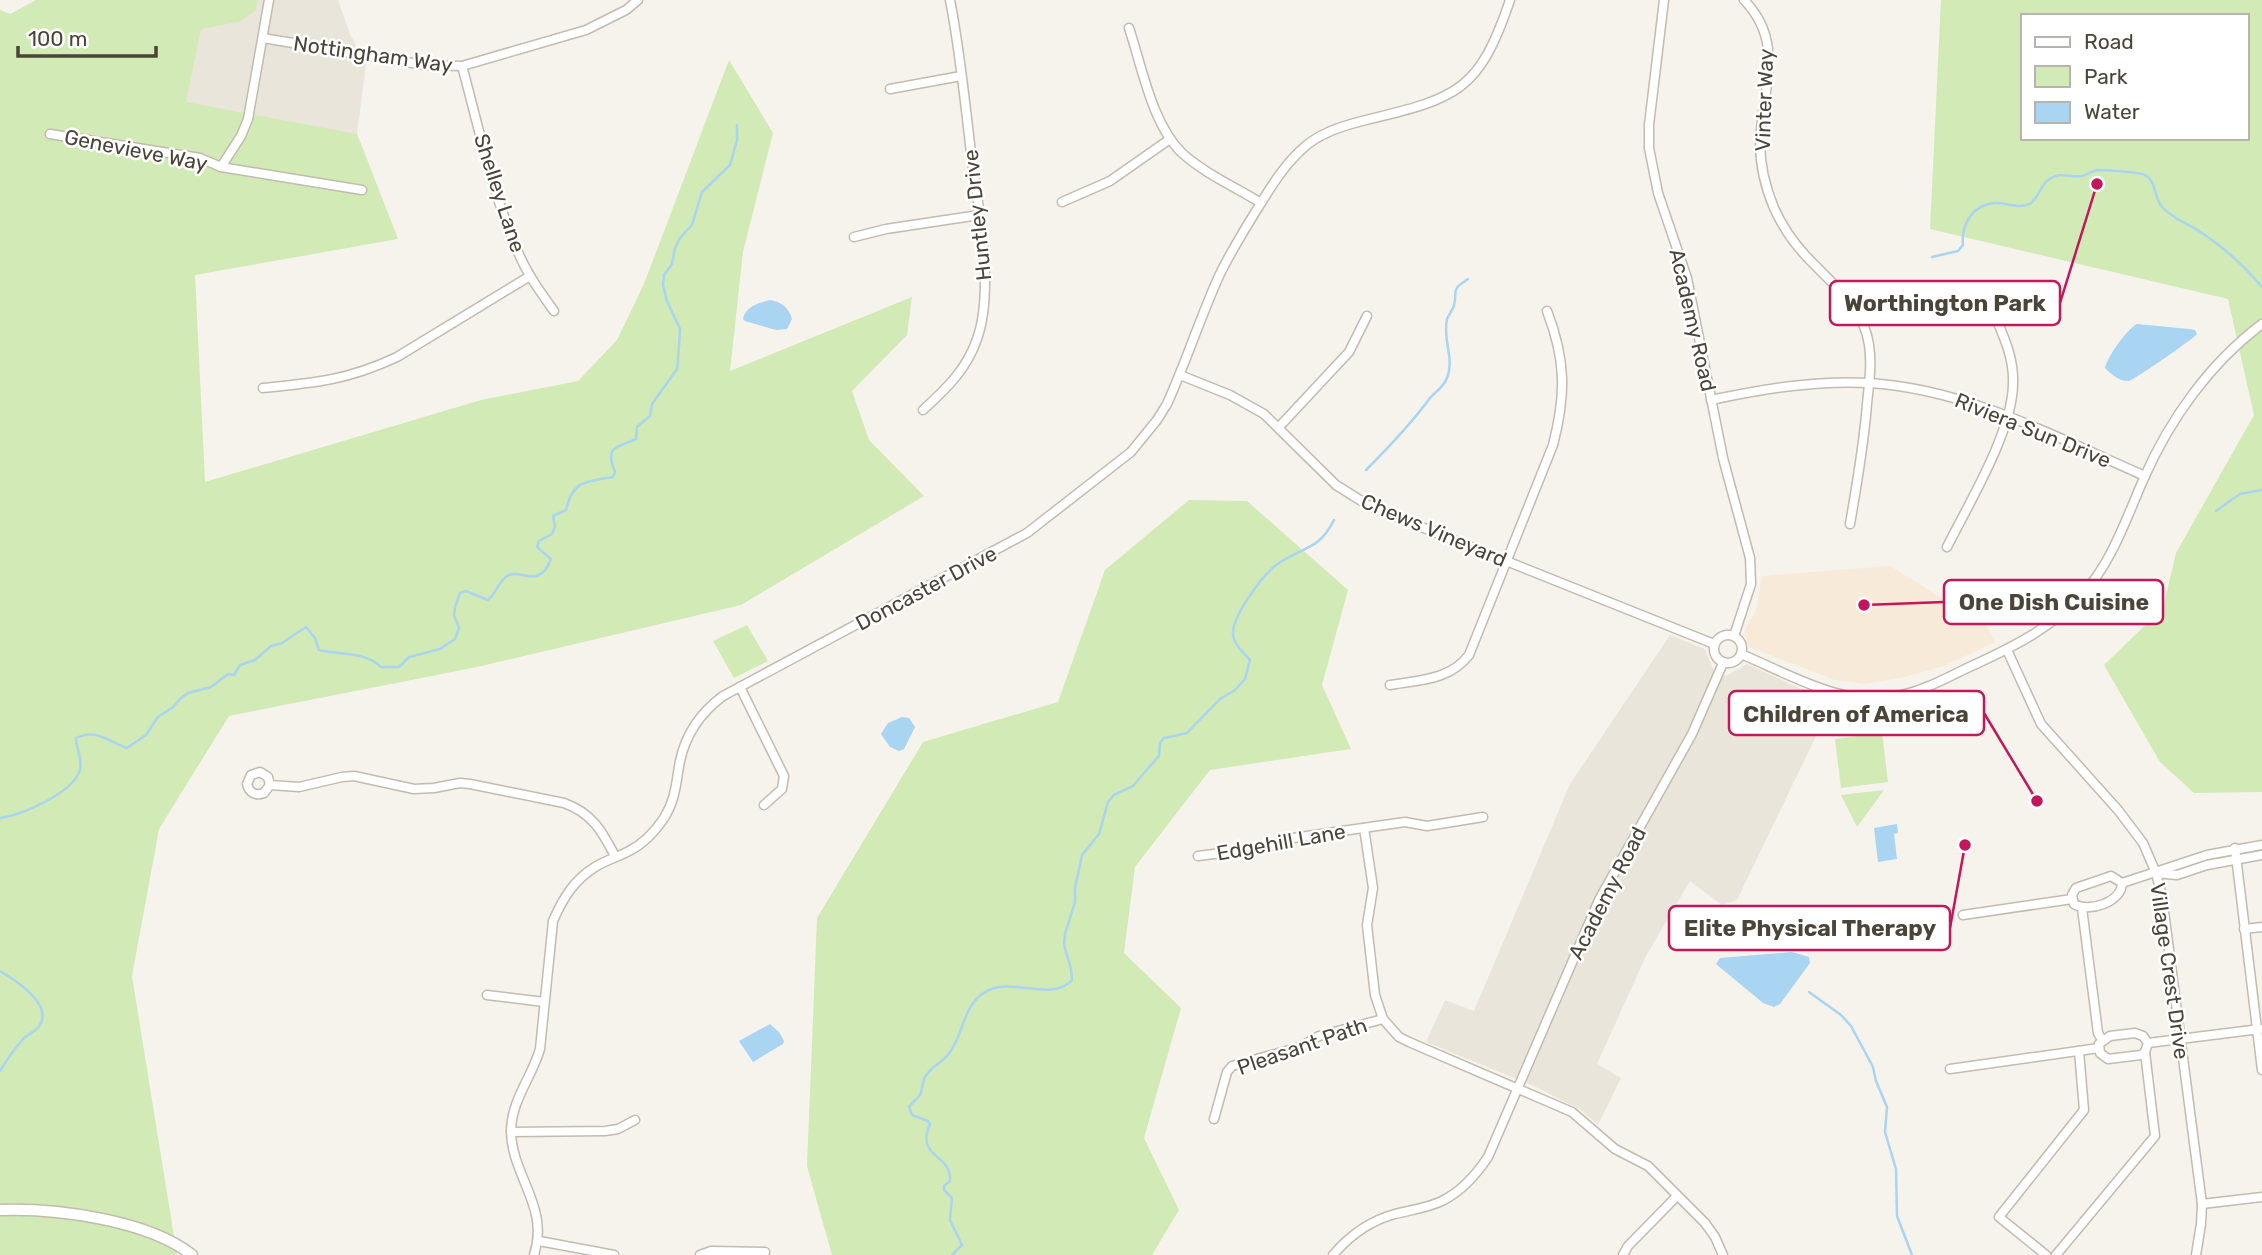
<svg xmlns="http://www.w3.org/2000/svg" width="2262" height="1255" font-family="Rubik,sans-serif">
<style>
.residential{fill:#eae5da}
.commercial{fill:#f7ead8}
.green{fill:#d2eab5;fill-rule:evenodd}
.water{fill:#a9d4f2}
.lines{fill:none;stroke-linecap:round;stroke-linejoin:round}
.stream{stroke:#a9d4f2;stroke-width:2.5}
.minor-casing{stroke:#c2bbae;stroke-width:11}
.tertiary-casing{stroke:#c2bbae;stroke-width:13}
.minor{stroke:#fff;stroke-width:8}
.tertiary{stroke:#fff;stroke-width:10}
.labels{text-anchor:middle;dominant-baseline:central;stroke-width:5;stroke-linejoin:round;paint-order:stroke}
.street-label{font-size:21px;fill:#4b4439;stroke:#fff}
.leader{fill:none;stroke:#c2185b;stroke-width:2.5}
.callout-dot{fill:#c2185b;stroke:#fff;stroke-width:2.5}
.callout{fill:#fff;stroke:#c2185b;stroke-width:2.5}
.callout-label{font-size:23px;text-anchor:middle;font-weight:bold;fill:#4b4439}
</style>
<rect width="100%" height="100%" fill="#f6f3ec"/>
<g class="residential">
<polygon points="256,0 338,0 350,34 366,64 357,134 398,239 51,100 201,28 239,22"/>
<polygon points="1670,635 1705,649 1713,669 1726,676 1747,664 1832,703 1737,900 1722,905 1690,881 1646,956 1597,1064 1621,1078 1598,1125 1581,1110 1534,1086 1426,1042 1445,1000 1474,1011 1570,784"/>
</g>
<polygon class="commercial" points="1890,566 1954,606 1974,602 1995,642 1944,666 1904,677 1865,684 1835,680 1749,647 1744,631 1756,611 1762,576"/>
<g class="green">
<polygon points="36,0 257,0 256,10 239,22 201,29 186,102 357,134 398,239 195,275 205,482 481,400 578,381 617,340 644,284 729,60 773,133 743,252 730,371 912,297 907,335 852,391 869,440 924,496 741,605 477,667 229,716 159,829 132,976 177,1255 0,1255 0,10 10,14"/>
<path d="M1941,0h321v792l-68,1 -34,-31 -56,-97 59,-57 13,-55 78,-138 -26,-116 -298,-70zM2022,16h224v122h-224z"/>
<polygon points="1189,500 1247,501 1348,590 1322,685 1351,749 1210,770 1135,867 1124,953 1181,1008 1144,1138 1179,1210 1152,1255 832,1255 807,1166 817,918 923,742 1058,702 1105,570"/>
<polygon points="747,625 768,661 734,678 713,641"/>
<polygon points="1882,733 1888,782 1841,788 1835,739"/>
<polygon points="1884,790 1857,827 1841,795"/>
</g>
<g class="water">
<path d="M770,300c12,2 19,8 22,19l-5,10 -11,1 -31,-9 -2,-2c2,-13 16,-16 27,-19z"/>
<path d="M2137,324l52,5 6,1 2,4c-5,6 -62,45 -68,47 -9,1 -18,-7 -24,-13 2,-11 22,-39 32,-44z"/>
<polygon points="902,717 909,718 915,727 904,749 899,751 890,747 881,734 888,723"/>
<polygon points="1897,824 1898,833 1894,834 1897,859 1878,862 1874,828"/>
<polygon points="1792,952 1809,957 1810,963 1780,1004 1774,1007 1763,1003 1716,964 1720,958"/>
<polygon points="770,1024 779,1032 784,1041 783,1044 753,1062 739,1041"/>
</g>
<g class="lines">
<g class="stream">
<path d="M1932,257l26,-6 5,-6c-2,-20 9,-40 31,-42 12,-1 26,7 37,0 9,-7 9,-19 20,-25 10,-6 20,0 31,-2 5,-1 10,-5 15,-6 6,0 43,2 48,5 11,5 9,23 17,32 11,12 27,17 40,26 23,15 42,33 60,54"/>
<path d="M1366,470c23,-23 45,-46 64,-72 7,-8 13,-10 17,-20 8,-20 -5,-39 0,-59 2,-5 6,-9 7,-14 4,-17 -4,-14 14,-26"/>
<polyline points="2216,511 2240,494 2262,490"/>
<path d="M0,818c22,-3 73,-25 80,-48 3,-11 -4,-21 -4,-32 20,-10 33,4 51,10l19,-13 12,-18 15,-10 8,-9 7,-5 23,-6 17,-13 6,1 6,-10 15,-5 16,-14 11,-3 24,-16 9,11 4,12c21,5 45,1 62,17h18l10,-10 31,-8 15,-10 4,-11 -5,-13 1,-8 5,-14 6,-2 22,9c8,-6 12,-22 21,-25 14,-6 30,15 42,-16l-14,-12 2,-6 13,-7 3,-7 -2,-11 13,-6c7,-31 21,-28 47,-33l2,-5c-11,-27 2,-24 21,-33l1,-12 13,-11 2,-12 25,-35 1,-8 2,-32 -13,-28 -4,-16 1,-10 8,-11 3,-16 5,-10 12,-13 10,-33 28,-27 7,-25v-15"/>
<path d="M0,971c14,8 53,33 40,54 -3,6 -12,9 -17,14 -8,9 -17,22 -23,32"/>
<polyline points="1809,992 1841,1015 1851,1026 1873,1067 1876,1081 1887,1107 1885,1132 1896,1169 1897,1216 1912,1255"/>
<path d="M952,1255l10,-10 -12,-25 2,-22 -8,-8v-4l6,-5c2,-28 -35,-22 -20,-57l-2,-3 -16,-6 -3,-8c3,-4 8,-8 11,-12 3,-7 2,-15 7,-21 6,-8 17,-13 23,-22 15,-21 13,-50 39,-62 25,-12 63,12 83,-10l-1,-11 -7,-24 1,-11 10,-32v-14l7,-33 17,-21 9,-32 6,-7 19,-9 18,-21 8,-9 1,-13 4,-5 23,-5 33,-34 15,-9 10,-11 5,-19c-7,-8 -17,-16 -17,-27 0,-18 29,-57 43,-68 26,-19 42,-13 58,-45"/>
</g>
<defs>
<g id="minor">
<polyline points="1664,0 1649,125 1649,148 1658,193 1687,278 1723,458 1750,558 1751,584 1734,636"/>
<path d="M1744,0c39,40 21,82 17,130 -3,26 3,54 13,78 8,18 19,34 32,48 25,27 58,51 63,89 3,20 0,39 -2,59 -3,40 -10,80 -17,120"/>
<path d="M1129,28c13,39 23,96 53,125 22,20 53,34 79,50"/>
<polyline points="263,38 424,65 462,66 586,30 626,10 638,0"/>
<path d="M462,66c17,62 30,127 56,186 9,22 23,41 36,59"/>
<polyline points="890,89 961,76"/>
<polyline points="50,134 200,158 221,167 362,190"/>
<polyline points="221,167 241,136 248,119 269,0"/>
<polyline points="1062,202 1110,181 1170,139"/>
<polyline points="854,237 886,229 979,215"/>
<polyline points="1180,375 1230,395 1264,414 1336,485 1371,507 1714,644"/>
<path d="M263,388c52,-5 85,-8 134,-31l133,-81"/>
<path d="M1711,400c52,-11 105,-20 158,-17 98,6 187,54 276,93"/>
<path d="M923,410c23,-21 44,-41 54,-71 18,-50 1,-133 -6,-186 -6,-51 -11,-102 -21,-153"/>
<polyline points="1279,427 1349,352 1367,316"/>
<path d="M1947,547c22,-44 66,-116 66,-164 1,-24 -9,-46 -18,-67"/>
<circle cx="1728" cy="649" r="14"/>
<polyline points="2007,650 2041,724 2118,810 2143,843 2156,873 2162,896 2202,1204 2201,1224 2196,1255"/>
<path d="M1741,654c48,20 103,54 156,42 28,-5 54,-21 79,-32 39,-18 76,-37 106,-69 30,-33 44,-76 62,-117 26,-59 66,-115 118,-154"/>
<path d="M1390,685c30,-5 60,-5 79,-30l84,-210c13,-50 13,-85 -6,-134"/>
<polyline points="740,687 784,776 782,789 764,805"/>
<path d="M270,785l-6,8c-8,3 -15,0 -17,-9l4,-9 9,-3 8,5 2,8 29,2 43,-10 12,-1 60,13 20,-1 26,-5 10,1 94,19c28,10 38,28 51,53"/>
<polyline points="1364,828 1373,888 1367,925 1375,995 1383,1019 1399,1037 1409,1042 1572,1112 1615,1149 1648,1166 1705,1223 1715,1237 1723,1255"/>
<polyline points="2235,848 2262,1070"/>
<polyline points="1198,856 1268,847 1293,838 1405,822 1427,826 1483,817"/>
<polyline points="2156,873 2177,875 2207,865 2262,855"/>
<path d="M2111,876l11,7c0,19 -33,30 -48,21l-2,-9 4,-7z"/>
<polyline points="2122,883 2207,855 2262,845"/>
<polyline points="2082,908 2098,1033 2102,1040"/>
<polyline points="1963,915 2072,899"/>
<polyline points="2244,929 2262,927"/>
<polyline points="487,995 544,1002"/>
<polygon points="2135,1033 2143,1036 2148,1043 2145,1052 2141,1055 2108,1059 2100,1053 2099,1044 2110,1036"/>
<polyline points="2148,1043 2260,1029"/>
<polyline points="1950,1069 2099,1048"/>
<polyline points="1214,1119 1227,1072 1232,1066 1300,1047 1319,1036 1383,1019"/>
<polyline points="511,1132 605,1131 618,1129 635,1120"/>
<polyline points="2202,1204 2262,1197"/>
<polyline points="539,1241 614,1255"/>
<path d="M534,1255c16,-49 -23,-79 -23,-125 1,-31 21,-53 29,-81l13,-128c10,-23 21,-41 42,-54 11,-7 23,-10 34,-16 14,-7 27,-21 35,-33 12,-19 12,-36 16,-57 6,-28 20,-48 43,-65l304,-163 104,-81 26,-32 10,-16c19,-42 33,-86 52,-128 11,-23 24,-44 37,-65 13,-21 26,-43 44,-60 18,-18 42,-25 66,-31 91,-22 113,-28 144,-120"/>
<polyline points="700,1255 711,1251 765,1252"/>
<path d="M1333,1255c17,-20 36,-34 62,-41 16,-4 32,-6 47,-13 20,-10 34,-26 46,-44l111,-257 93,-166 31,-71"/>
<polyline points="1623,1255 1628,1246 1677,1196"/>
<polyline points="2046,1255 1999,1217 2084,1110 2079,1051"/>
<polyline points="2056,1255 2155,1136 2145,1052"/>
</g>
<path id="tertiary" d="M0,1210c56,-2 148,10 192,45"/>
</defs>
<use href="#minor" class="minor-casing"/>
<use href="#tertiary" class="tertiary-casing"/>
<use href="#minor" class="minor"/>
<use href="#tertiary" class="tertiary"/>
</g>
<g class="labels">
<g class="street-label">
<text transform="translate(373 54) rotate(8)">Nottingham Way</text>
<text transform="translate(1764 100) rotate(-88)">Vinter Way</text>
<text transform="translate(136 150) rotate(11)">Genevieve Way</text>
<text transform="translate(500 193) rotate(72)">Shelley Lane</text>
<text transform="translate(977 215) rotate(-96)">Huntley Drive</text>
<text transform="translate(1693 320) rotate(77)">Academy Road</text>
<text transform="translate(2033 430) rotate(22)">Riviera Sun Drive</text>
<text transform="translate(1434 530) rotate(23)">Chews Vineyard</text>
<text transform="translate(926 588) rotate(-28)">Doncaster Drive</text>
<text transform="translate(1281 842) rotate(-10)">Edgehill Lane</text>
<text transform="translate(1607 893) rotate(-63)">Academy Road</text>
<text transform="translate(2170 971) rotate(82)">Village Crest Drive</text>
<text transform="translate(1302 1046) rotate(-19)">Pleasant Path</text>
</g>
</g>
<path class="leader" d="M2097 184L2060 303M1864 605L1944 602M2037 801L1984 713M1965 845L1950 928"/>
<g class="callout-dot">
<circle cx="2097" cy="184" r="7"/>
<circle cx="1864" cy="605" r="7"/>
<circle cx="2037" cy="801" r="7"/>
<circle cx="1965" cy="845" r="7"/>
</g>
<g class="callout">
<rect x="1830" y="281" width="230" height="44" rx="7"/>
<rect x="1944" y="580" width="219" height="44" rx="7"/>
<rect x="1729" y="691" width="255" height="44" rx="7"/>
<rect x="1669" y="906" width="281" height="44" rx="7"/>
</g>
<g class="callout-label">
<text x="1945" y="311">Worthington Park</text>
<text x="2054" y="610">One Dish Cuisine</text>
<text x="1856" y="722">Children of America</text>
<text x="1810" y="936">Elite Physical Therapy</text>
</g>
<rect x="2021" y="14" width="228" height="126" fill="#ffffff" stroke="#b7b4b0" stroke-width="2"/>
<rect x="2035" y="37" width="35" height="10" fill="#ffffff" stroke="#b7b4b0" stroke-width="2"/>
<text x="2084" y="49" font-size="21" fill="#4b4439">Road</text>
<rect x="2035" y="66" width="35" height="21" fill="#d2eab5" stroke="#b7b4b0" stroke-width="2"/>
<text x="2084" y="84" font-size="21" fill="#4b4439">Park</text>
<rect x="2035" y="102" width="35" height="21" fill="#a9d4f2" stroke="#b7b4b0" stroke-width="2"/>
<text x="2084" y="119" font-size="21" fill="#4b4439">Water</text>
<path d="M18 46v10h138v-10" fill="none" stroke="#4b4439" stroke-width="3.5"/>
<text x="28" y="46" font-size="21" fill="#4b4439" stroke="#ffffff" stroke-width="5" paint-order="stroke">100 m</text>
</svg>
